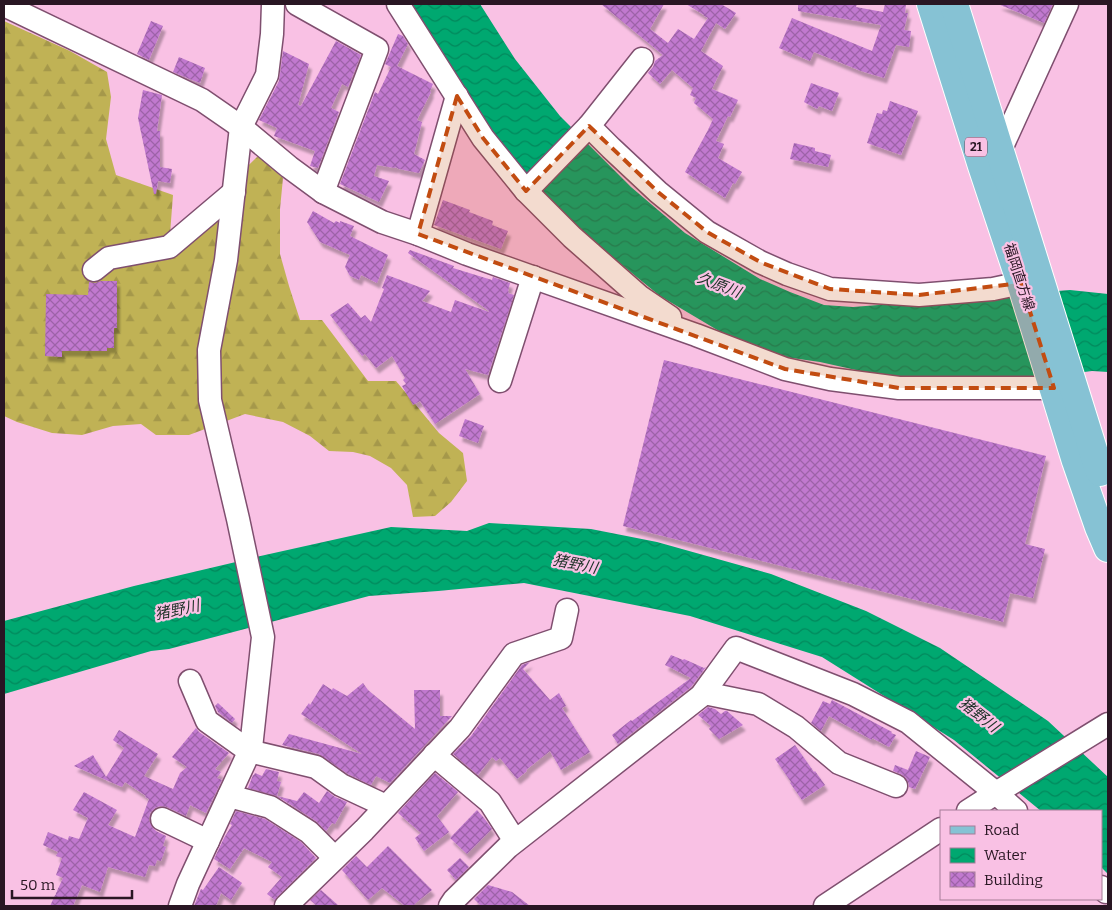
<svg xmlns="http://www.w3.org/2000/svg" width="1112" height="910" font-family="Bitter,'Noto Sans JP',serif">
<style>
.forest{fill:url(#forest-firs)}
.water{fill:url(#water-waves)}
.building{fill:url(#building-cross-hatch);filter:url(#shadow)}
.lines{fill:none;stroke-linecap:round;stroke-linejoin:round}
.minor-casing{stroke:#7f4f6f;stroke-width:25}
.major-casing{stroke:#fff;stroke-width:30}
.minor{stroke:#fff;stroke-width:22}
.major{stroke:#86c2d4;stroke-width:28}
.marked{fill:#c24c11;fill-opacity:0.2;stroke:#c24c11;stroke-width:4;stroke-dasharray:10 6;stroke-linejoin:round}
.labels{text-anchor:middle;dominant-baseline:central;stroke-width:4.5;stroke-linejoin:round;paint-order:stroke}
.shield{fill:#f9c1e4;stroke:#67495d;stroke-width:1}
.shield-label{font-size:12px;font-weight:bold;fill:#291623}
.street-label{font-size:14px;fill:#291623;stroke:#f9c1e4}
.water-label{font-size:15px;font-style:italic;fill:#1b3025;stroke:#f9c1e4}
</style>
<defs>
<pattern id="forest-firs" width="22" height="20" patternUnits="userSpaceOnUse" patternTransform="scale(1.25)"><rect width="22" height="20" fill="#c0b255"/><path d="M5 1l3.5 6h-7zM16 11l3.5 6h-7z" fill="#a5984a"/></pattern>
<pattern id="water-waves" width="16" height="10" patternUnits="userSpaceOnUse" patternTransform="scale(1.25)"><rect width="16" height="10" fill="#00a870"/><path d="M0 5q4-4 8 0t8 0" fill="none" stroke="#02885c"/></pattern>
<pattern id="building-cross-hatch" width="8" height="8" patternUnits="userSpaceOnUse" patternTransform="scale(1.25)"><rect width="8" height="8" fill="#c179cf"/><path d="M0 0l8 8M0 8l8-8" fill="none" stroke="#9d62a8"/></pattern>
<filter id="shadow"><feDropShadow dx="3" dy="5.5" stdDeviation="1" flood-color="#0004"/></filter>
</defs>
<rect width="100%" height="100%" fill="#f9c1e4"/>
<polygon class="forest" points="4,21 70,51 107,72 111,97 106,139 116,175 173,195 170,234 218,195 258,156 283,178 280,209 280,254 289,286 300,320 322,320 368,381 396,381 439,433 463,453 467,481 451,502 435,516 413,517 407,485 391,468 370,456 353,452 329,451 310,436 283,422 245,414 189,435 156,435 141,424 113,426 82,435 52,433 17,422 4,416"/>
<g class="water">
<polygon points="410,4 480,4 515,59 560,116 631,187 685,233 760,279 790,292 824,305 853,307 1070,290 1108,294 1108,372 1092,371 1022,380 910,382 820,362 778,356 719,331 660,296 584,234 518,169 492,131"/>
<polygon points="489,523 591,529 657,542 771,574 866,611 940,648 1048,721 1108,777 1108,874 1101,867 1101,811 1041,811 954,740 822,657 690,616 524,583 438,591 369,596 169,649 151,651 4,694 4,621 134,586 265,555 391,527 467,531"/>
</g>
<g class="building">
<polygon points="601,4 664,4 650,29 668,43 678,29 694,39 708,18 704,16 704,15 686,4 721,4 736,13 725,29 716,23 701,51 723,66 712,89 738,100 730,117 728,116 716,141 724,144 718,158 742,172 735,184 733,183 725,198 685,172 708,130 713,119 694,103 696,98 690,95 693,88 672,70 660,84 648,73 653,67 655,61 663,55"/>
<polygon points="798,4 857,4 856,7 883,12 885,4 906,4 905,13 908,13 904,30 911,31 909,47 896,45 884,78 861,71 814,52 810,61 779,48 792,18 872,51 881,25 798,11"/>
<polygon points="998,4 1053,4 1044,23"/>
<polygon points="151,21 163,26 149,60 137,54"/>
<polygon points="398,34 403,36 408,44 397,66 433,84 430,91 431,92 417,120 422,122 414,154 425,160 419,173 399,169 395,167 395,168 377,165 374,176 389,181 379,202 340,184 375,92 378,94 391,67 385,64"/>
<polygon points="336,41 361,55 348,87 342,84 331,108 339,112 318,168 310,166 315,151 274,136 277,128 259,120 279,81 283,51 309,64 298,105 301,106"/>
<polygon points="179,57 205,68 200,83 192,80 173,72"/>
<polygon points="811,83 839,93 832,111 819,106 817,109 804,102"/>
<polygon points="143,90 162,95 157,131 160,131 160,167 172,169 170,183 158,181 156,194 154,194 138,118"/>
<polygon points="890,101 918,111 901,155 867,143 877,113 882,114 883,110 887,111"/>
<polygon points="794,143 815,148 815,151 831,155 828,167 790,159"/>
<polygon points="443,200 470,210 469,212 493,221 492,225 508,231 501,249 434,225"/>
<polygon points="313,211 334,223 336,221 340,223 340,221 354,226 350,236 388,255 377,283 361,275 359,280 350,276 345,267 350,255 320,242 307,222"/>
<polygon points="410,250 454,266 453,268 492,280 493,277 510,283 508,291 509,292 508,293 514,295 488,375 465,369 480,394 435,424 420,401 413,405 402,386 406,384 403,380 405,378 392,356 376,368 365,354 362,356 330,315 348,303 361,318 365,315 371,322 384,289 382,288 387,275 430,291 422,301 451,312 455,300 489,312 489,311 408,253"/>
<polygon points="101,281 117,281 117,328 114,328 114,348 107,348 107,351 62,351 62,357 45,356 46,294 88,295 89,282 95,283"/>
<polygon points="664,360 1046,456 1025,544 1045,549 1033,598 1010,593 1003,622 623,526"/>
<polygon points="465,419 484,426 478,443 459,436"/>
<polygon points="671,655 683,660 684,659 704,668 706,667 691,687 618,744 612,735 631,720 632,721 691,678 665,665"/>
<polygon points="530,662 523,669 550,700 559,693 566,706 562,708 590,752 561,770 550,751 526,770 527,771 517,779 500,758 496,761 492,757 478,775 453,754 471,736 522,665"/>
<polygon points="363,683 368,690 415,729 414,690 440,690 440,716 452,716 390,783 376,776 371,785 348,774 319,754 282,745 289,734 362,754 301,714 309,703 310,705 323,684 332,690 333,688 347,696"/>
<polygon points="832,700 892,732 891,733 896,735 889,747 872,738 872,740 829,716 821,731 811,723 823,701 830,704"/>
<polygon points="218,703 235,719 232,723 218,712 215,706"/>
<polygon points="708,707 715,709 721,714 725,711 727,711 743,725 719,739 709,729 711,726 698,715"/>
<polygon points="196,728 199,732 229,753 215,769 221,772 217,778 222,780 206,813 190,805 186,816 167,807 160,806 155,808 150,813 149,820 152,827 156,831 166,836 163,846 166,847 161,861 157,860 155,866 149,865 145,877 108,867 100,892 82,885 73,906 50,906 63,878 56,875 62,858 56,856 58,852 43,845 48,832 68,840 69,836 79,839 88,818 73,810 84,792 117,810 108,825 135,837 149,799 145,797 146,796 125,782 122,787 74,766 93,755 106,777 124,748 113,740 119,730 158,754 144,776 173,789 180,773 187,767 172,757"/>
<polygon points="795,745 814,772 815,771 825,785 802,800 790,783 791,782 775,759"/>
<polygon points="916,751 930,757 915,789 909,787 909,784 906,778 901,774 893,771 895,765 908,770"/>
<polygon points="266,769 279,772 277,781 281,782 277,796 248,788 253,775 254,775 255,773 262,776"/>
<polygon points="435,773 458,792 437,816 449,832 424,851 415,838 421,833 398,813"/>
<polygon points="327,791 335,797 347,802 335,824 332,823 326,831 316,821 277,796 297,801 304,792 319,803"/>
<polygon points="477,810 484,818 492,829 467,854 450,838"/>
<polygon points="236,811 265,819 301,842 316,858 277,897 275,900 267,894 282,877 268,867 272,862 244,848 230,869 214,859 224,838 232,825 230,824"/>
<polygon points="388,846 432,890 417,902 413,906 405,906 382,888 368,900 342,870 356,856 367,867"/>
<polygon points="460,858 469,867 456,880 447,870"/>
<polygon points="219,867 242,883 231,900 221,893 216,906 194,906 201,889 203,890"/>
<polygon points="488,885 512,892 530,906 481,906 474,899"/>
<polygon points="321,890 339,906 317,906 310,900"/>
</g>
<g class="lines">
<defs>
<g id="minor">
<polyline points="297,4 377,49 323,192"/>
<polyline points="398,4 483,138 526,191 572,237 639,296 670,317"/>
<polyline points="4,5 202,100 241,127 289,167 323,192 382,222 418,234 467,254 696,335 785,369 830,379 899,388 1054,388"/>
<polyline points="642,59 589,126 611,148 658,192 707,232 760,262 787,274 830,289 919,295 993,289 1021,283"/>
<polyline points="1000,151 1067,4"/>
<polyline points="526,191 589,126"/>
<polyline points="418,234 457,96"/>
<polyline points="94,270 109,258 169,247 234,192"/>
<polyline points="500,381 533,277"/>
<polyline points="190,681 207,721 249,751 316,767 341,785 386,806"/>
<polyline points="704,693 758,704 796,727 839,763 896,786"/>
<polyline points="434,755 490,802 515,841"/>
<polyline points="229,796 270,807 309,832 335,858"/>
<polyline points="968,811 996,793 1108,724"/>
<polyline points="162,819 208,841"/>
<polyline points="1101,887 1106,892"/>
<polyline points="180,906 188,884 251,748 263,637 238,519 210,400 209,350 226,260 241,127 267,75 272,34 273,4"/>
<polyline points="286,906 364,830 460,728 514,654 561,638 567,610"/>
<polyline points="450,906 454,900 508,847 701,696 736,648 853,694 908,722 996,793 1016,811"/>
<polyline points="825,906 941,829"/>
</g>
<g id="major">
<polyline points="931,4 982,166 1021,283 1076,461 1099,527 1108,548"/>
<polyline points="954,4 1100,472"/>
</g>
</defs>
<use href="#minor" class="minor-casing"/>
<use href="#major" class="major-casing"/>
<use href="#minor" class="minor"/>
<use href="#major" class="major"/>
</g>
<path class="marked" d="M457,96l26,42 43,53 63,-65 69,66 49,40 53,30 70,27 89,6 102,-12 33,105h-155l-114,-19 -367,-135z"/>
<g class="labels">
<rect class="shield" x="965" y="137.5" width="22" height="19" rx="4"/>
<g class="shield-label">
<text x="976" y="147">21</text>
</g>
<g class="street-label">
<text transform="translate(1019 277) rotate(72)">福岡直方線</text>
</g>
<g class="water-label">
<text transform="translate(719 285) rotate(21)">久原川</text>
<text transform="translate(575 564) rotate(11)">猪野川</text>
<text transform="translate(177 610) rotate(-12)">猪野川</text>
<text transform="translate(979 715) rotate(38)">猪野川</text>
</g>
</g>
<rect width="1112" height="910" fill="none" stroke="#291623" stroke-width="10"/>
<rect x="940" y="810" width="162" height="90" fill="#f9c1e4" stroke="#a67d97"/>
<rect x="950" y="826" width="25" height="8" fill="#86c2d4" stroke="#a67d97"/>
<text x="984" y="835" font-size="15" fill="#291623">Road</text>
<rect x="950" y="848" width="25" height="15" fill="url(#water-waves)" stroke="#a67d97"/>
<text x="984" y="860" font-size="15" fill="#291623">Water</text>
<rect x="950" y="872" width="25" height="15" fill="url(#building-cross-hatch)" stroke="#a67d97"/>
<text x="984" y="885" font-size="15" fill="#291623">Building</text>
<path d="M12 890v8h120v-8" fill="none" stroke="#291623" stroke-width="2.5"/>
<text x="20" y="890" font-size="15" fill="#291623" stroke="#f9c1e4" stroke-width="4" paint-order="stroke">50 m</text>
</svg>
